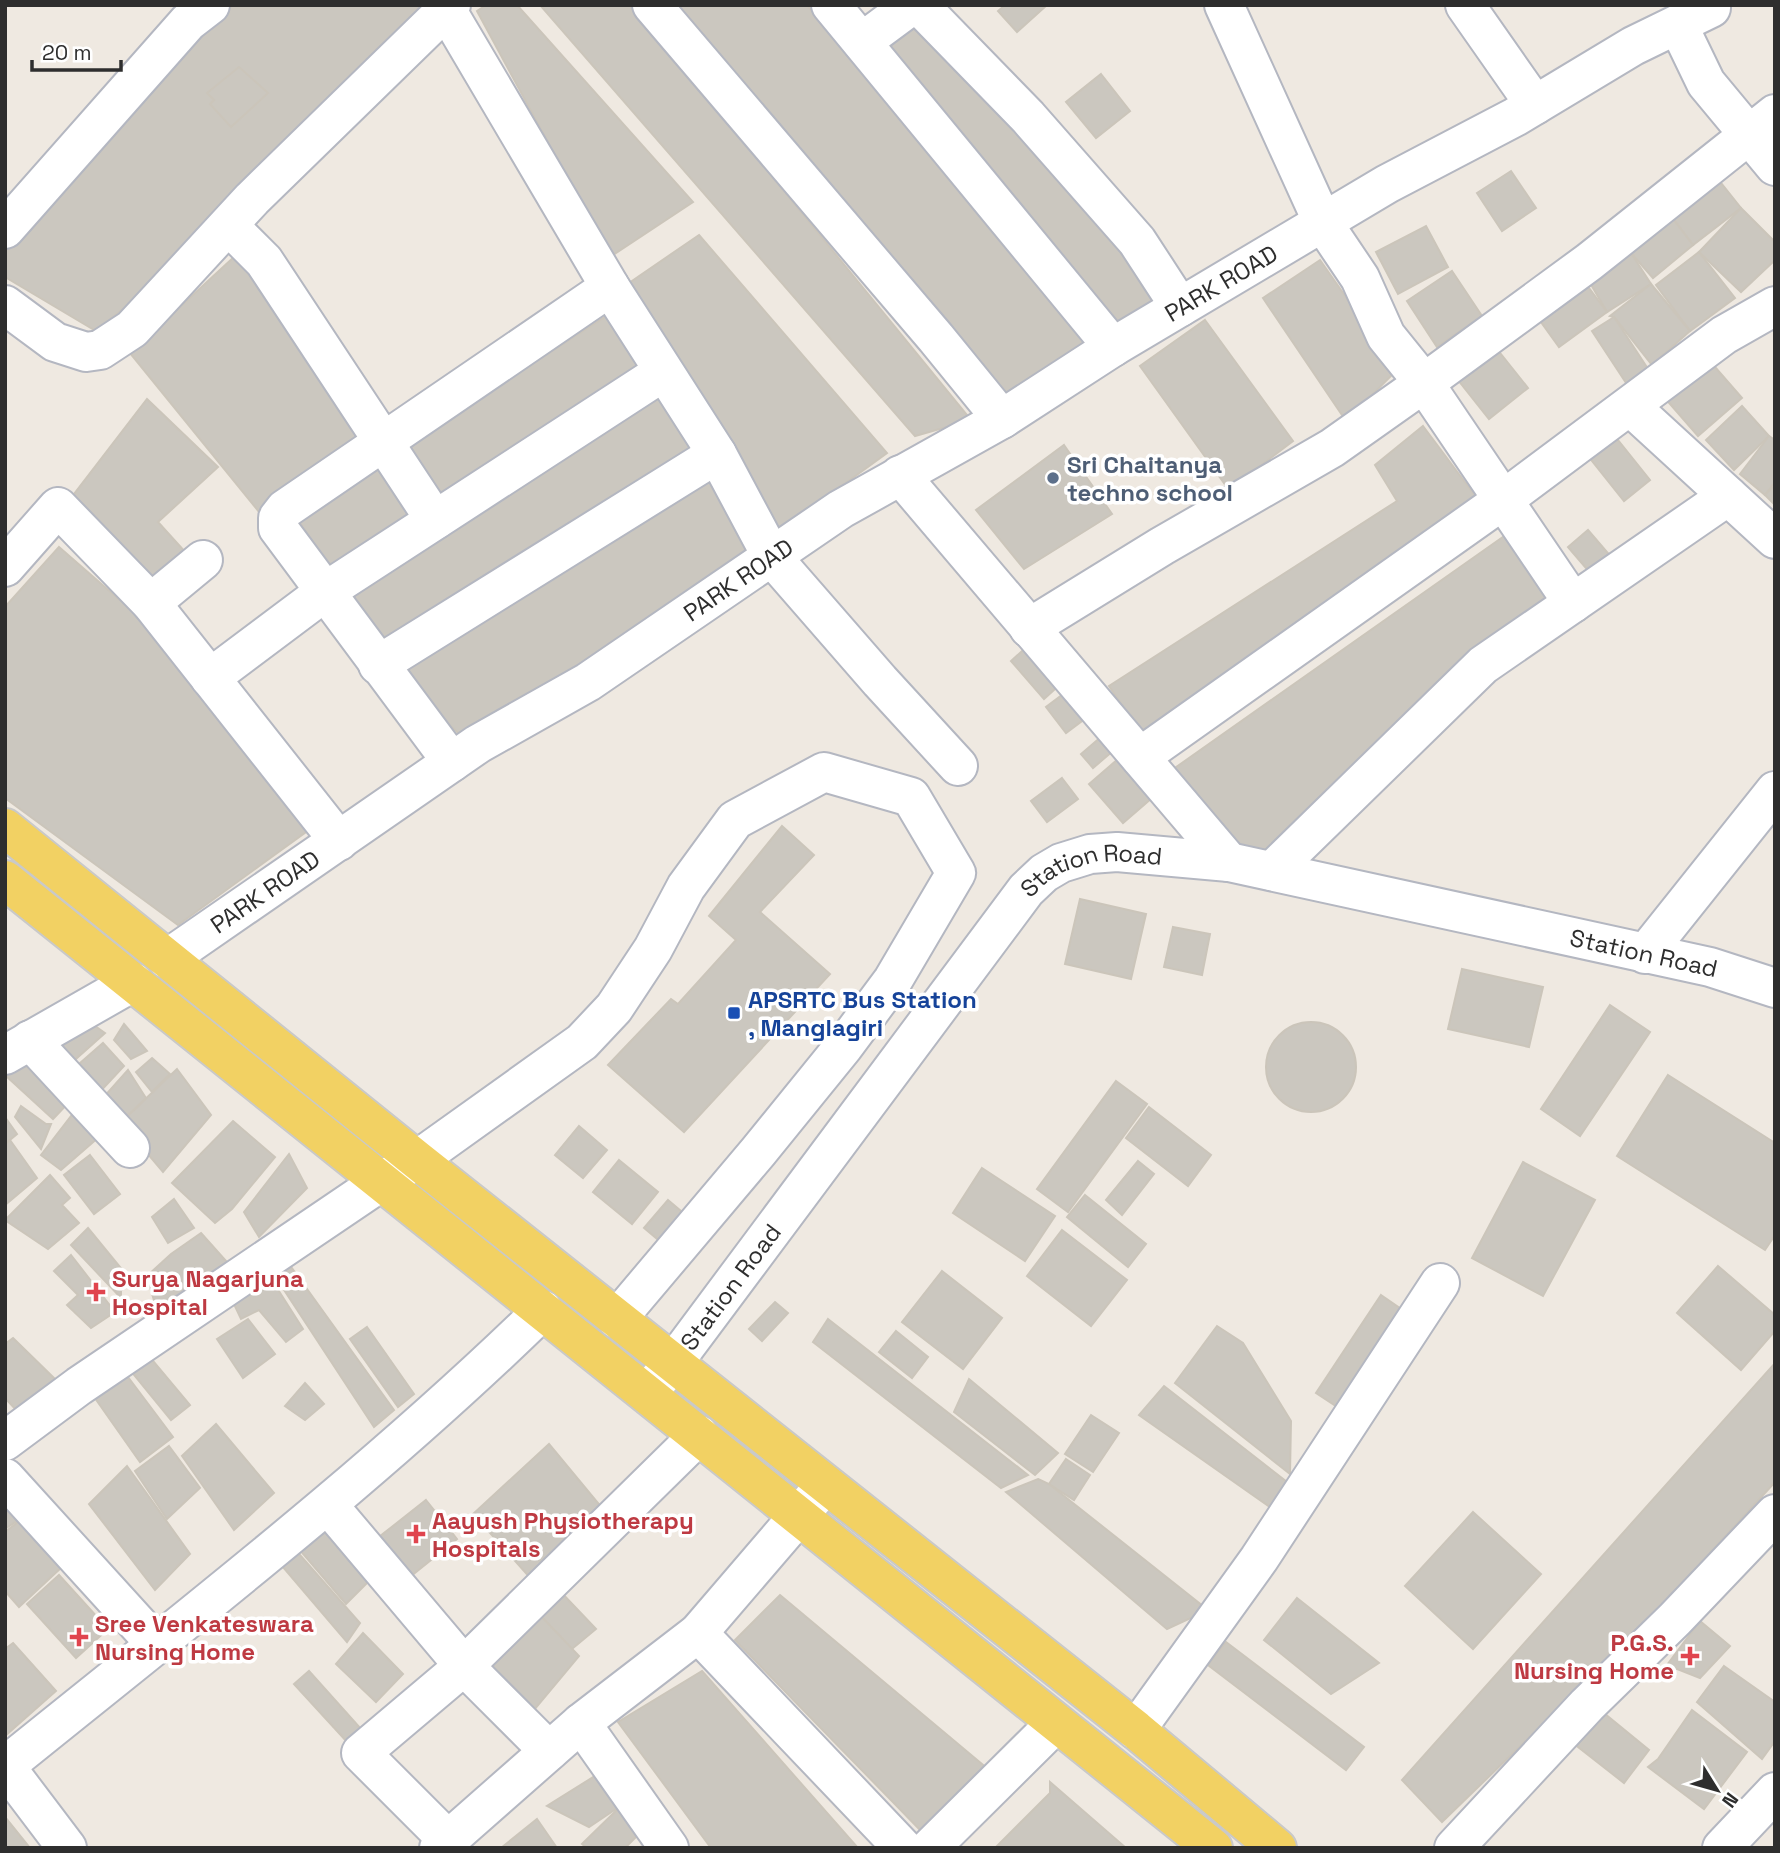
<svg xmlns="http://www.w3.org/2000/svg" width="1780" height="1853" font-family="'Space Grotesk',sans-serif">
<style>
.building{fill:#cbc7bf;stroke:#cbc5ba;stroke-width:2}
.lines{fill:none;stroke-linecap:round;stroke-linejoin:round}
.minor-casing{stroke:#b4b7c1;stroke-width:42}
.major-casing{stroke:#c9c9c9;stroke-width:42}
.minor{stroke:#fff;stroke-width:38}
.major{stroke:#f2d163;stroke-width:38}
.service-dot{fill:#5c6f8a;stroke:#fff;stroke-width:2.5}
.transit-dot{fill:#1a4fb4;stroke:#fff;stroke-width:2.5}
.health-dot{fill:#e0444e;stroke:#fff;stroke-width:2.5}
.labels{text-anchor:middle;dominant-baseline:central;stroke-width:7;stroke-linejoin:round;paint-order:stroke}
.street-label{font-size:24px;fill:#2e2e2e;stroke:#fff}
.service-label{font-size:24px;font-weight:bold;fill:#4e5e75;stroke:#fff;text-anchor:start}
.transit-label{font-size:24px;font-weight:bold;fill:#164399;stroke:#fff;text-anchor:start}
.health-label{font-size:24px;font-weight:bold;fill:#be3a42;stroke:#fff;text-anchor:start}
</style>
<rect width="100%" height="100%" fill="#efe9e1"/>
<g class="building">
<polygon points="233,5 426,5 377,49 124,308 96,331 5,277 5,248 189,41"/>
<polygon points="486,5 517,5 693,202 610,257 477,11"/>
<polygon points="540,5 632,5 971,420 915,436"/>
<polygon points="663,5 807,5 1090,344 1009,409"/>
<polygon points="1005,5 1047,5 1017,32 998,11"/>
<polygon points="916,20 1103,218 1154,300 1113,331 878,46"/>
<polygon points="239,67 268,93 231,127 210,104 214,100 207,93"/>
<polygon points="1101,74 1130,111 1096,138 1066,102"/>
<polygon points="1511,171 1536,208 1502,231 1477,193"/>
<polygon points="1714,174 1741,208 1693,245 1667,211"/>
<polygon points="1741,208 1775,242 1775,260 1741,292 1699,252"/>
<polygon points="1667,211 1693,245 1653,278 1631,253 1626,243"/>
<polygon points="1426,226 1448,267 1398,294 1376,252"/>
<polygon points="699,235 887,453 778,532 629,283"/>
<polygon points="1699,252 1735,298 1690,331 1656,285"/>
<polygon points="1631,253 1651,284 1607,312 1589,281"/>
<polygon points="234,257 266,294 369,437 264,518 130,353"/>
<polygon points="1320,260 1397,370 1346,421 1263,298"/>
<polygon points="1452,271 1482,316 1437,347 1407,301"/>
<polygon points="1580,276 1607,312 1559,347 1533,311"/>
<polygon points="1651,284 1690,331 1652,365 1614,317 1610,316"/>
<polygon points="611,313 648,369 437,507 405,446"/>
<polygon points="1614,317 1650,372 1628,386 1592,331"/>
<polygon points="1205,320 1293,441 1229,490 1140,366"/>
<polygon points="1493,344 1528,388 1489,419 1454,375"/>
<polygon points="1708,359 1742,398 1698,436 1664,397"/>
<polygon points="666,394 697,452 380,648 346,593"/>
<polygon points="147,399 218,467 158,522 187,554 154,588 71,498"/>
<polygon points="1742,406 1769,436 1734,470 1706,440"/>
<polygon points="1423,426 1479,501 1146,740 1109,686 1397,501 1375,465"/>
<polygon points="1614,435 1650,480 1624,501 1588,456"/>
<polygon points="1769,436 1775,440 1775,482 1765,495 1740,474"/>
<polygon points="1064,445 1112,514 1024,569 976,510"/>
<polygon points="384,459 423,517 332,571 292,511"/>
<polygon points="713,467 750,561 464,739 392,667"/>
<polygon points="1775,485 1775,505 1765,495"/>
<polygon points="1588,530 1612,558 1592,575 1568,547"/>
<polygon points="1507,534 1553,593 1276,858 1250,859 1172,770"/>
<polygon points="59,547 169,643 313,827 178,925 5,798 5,607"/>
<polygon points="1032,642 1065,680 1044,699 1011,661"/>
<polygon points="1070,689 1090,715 1066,733 1046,707"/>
<polygon points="1108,731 1120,745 1093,768 1081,754"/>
<polygon points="1125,753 1159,792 1123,823 1089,784"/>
<polygon points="1062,778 1078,799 1047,822 1031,801"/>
<polygon points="782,826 814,855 760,912 830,974 684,1132 608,1065 671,999 678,1004 736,940 709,916"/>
<polygon points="1080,899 1146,914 1131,979 1065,964"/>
<polygon points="1173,927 1210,934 1202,975 1164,967"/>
<polygon points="1462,969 1543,987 1529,1047 1448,1029"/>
<polygon points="1610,1005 1650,1032 1580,1136 1541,1109"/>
<polygon points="88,1021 105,1033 68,1066 53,1047"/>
<circle cx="1311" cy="1067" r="45"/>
<polygon points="124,1024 147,1051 131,1059 114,1040"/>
<polygon points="103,1043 124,1066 96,1096 72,1070"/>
<polygon points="32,1054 72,1099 53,1119 5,1075 5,1072"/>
<polygon points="152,1058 170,1074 152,1092 136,1072"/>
<polygon points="177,1069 211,1115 163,1172 121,1122"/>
<polygon points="128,1070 146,1098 121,1122 102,1099"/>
<polygon points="1668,1075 1775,1143 1775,1235 1765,1250 1617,1156"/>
<polygon points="1116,1081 1147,1104 1068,1212 1037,1189"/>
<polygon points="81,1103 106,1131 61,1170 41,1155"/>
<polygon points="21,1106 46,1124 51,1124 41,1149 15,1117"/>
<polygon points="1149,1107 1211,1155 1188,1186 1126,1138"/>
<polygon points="5,1117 17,1134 5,1144"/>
<polygon points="233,1121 275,1157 232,1209 215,1223 172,1183"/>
<polygon points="579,1126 607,1150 583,1178 555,1155"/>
<polygon points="10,1140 37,1178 5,1205 5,1144"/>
<polygon points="289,1154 307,1188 259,1237 244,1212"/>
<polygon points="90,1155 120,1194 94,1214 64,1175"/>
<polygon points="619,1160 658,1192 632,1224 593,1192"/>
<polygon points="1138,1161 1154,1174 1122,1215 1106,1200"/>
<polygon points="1523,1162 1595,1200 1543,1296 1472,1258"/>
<polygon points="982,1168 1055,1216 1025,1261 953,1213"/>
<polygon points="50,1175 70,1198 62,1205 79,1223 48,1249 5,1220"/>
<polygon points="1085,1195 1146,1244 1128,1267 1067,1217"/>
<polygon points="174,1199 194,1228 168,1243 152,1217"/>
<polygon points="668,1200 687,1216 662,1243 644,1228"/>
<polygon points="88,1228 129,1278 121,1291 121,1298 71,1245"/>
<polygon points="1062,1230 1127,1280 1091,1326 1027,1276"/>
<polygon points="201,1233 227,1262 157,1311 147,1276 171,1254"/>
<polygon points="71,1255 115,1312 91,1328 67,1305 78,1295 54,1271"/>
<polygon points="289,1264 394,1410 374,1427 273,1273"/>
<polygon points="1718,1266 1775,1315 1775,1331 1741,1370 1677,1313"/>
<polygon points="942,1271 1002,1318 963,1369 902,1322"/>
<polygon points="270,1277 303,1329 286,1342 259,1310 241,1319 232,1300"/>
<polygon points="1381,1295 1407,1313 1342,1410 1316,1393"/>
<polygon points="775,1302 788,1313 762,1341 749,1329"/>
<polygon points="248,1319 275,1354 243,1378 217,1339"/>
<polygon points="828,1319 1028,1475 1001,1488 813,1342"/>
<polygon points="1217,1326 1243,1343 1291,1421 1290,1474 1175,1383"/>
<polygon points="367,1327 414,1394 398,1407 350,1339"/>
<polygon points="896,1331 928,1357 912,1378 879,1352"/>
<polygon points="13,1338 58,1382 18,1412 5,1398 5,1344"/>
<polygon points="148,1355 190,1405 171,1420 130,1370"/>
<polygon points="1775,1363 1775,1482 1631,1639 1442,1822 1402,1780"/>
<polygon points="122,1369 173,1437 140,1462 90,1391"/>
<polygon points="969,1379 1058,1453 1035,1475 954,1412"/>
<polygon points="305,1383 324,1404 305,1420 285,1406"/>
<polygon points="1164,1386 1296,1489 1277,1512 1139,1415"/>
<polygon points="1091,1415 1119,1433 1093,1472 1065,1454"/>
<polygon points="216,1424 274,1493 234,1530 182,1456"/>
<polygon points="549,1444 607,1514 533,1581 473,1514"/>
<polygon points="169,1446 200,1488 167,1519 135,1471"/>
<polygon points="1066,1459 1090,1475 1074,1500 1049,1484"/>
<polygon points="127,1466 190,1554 155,1590 89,1504"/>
<polygon points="1038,1479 1049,1484 1208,1610 1167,1629 1006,1492"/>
<polygon points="426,1500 457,1539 411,1576 379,1537"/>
<polygon points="5,1507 17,1521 5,1529"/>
<polygon points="1473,1512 1541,1574 1473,1649 1405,1586"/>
<polygon points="22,1519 61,1568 19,1607 5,1591 5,1532"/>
<polygon points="325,1522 377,1573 346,1604 299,1549"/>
<polygon points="292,1546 360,1623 347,1642 277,1560"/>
<polygon points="59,1575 108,1629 76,1658 27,1604"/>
<polygon points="557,1588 596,1629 572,1649 536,1611"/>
<polygon points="780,1595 988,1769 924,1834 735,1640"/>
<polygon points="1297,1598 1379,1663 1331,1694 1264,1640"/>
<polygon points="536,1611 579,1656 534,1710 488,1661"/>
<polygon points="1700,1621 1730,1646 1700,1678 1667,1665"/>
<polygon points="363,1633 403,1674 376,1702 336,1664"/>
<polygon points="1226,1642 1364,1747 1346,1770 1208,1665"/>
<polygon points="13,1643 56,1691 5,1736 5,1649"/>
<polygon points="1724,1666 1775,1702 1775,1741 1762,1759 1697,1702"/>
<polygon points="309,1671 361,1729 348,1743 294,1684"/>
<polygon points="702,1671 858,1848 711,1848 618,1722"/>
<polygon points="1599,1709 1649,1750 1624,1783 1573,1743"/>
<polygon points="1692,1710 1747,1752 1704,1809 1648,1767 1658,1759"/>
<polygon points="606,1769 622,1805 589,1827 547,1806"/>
<polygon points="1050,1782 1126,1848 995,1848 1050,1793"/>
<polygon points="627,1800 646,1827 625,1848 587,1848 582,1844"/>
<polygon points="5,1817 30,1848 5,1848"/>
<polygon points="537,1819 557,1848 501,1848"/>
</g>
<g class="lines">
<defs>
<g id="minor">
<polyline points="652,5 936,338 1002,419"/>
<polyline points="831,5 1113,347"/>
<polyline points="919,5 1028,117 1137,241 1180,307"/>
<polyline points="1465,5 1535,105"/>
<polyline points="446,9 610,287 717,454 772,557 880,681 958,766"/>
<polyline points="1678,25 1706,83 1775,166"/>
<polyline points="862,42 912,5"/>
<polyline points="229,226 264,261 435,520"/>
<polyline points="5,229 188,22 210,5"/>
<polyline points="5,305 55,342 86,352 100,350 132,329 252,199 451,5"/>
<polyline points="1631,407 1775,539"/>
<polyline points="900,475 1229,862"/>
<polyline points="5,567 58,507 151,603 339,841"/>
<polyline points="151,603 203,560"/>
<polyline points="1573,603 1424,383 1589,262 1775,114"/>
<polyline points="1029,628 1162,546 1332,448 1424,383 1386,336 1360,278 1323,223 1224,5"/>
<polyline points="378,665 717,454"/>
<polyline points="210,678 326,591 663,372"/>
<polyline points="1140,757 1503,500 1724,335 1775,306"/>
<polyline points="452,762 278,528 278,518 285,509 610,287"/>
<polyline points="1272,871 1483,665 1728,496"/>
<polyline points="1645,954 1775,791"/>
<path id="s1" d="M167,959l311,-215 110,-62 253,-173 161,-90 111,-72 274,-163 128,-67 118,-71 78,-38 -1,-3"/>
<polyline points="30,1040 130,1148"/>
<polyline points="5,1055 133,982"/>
<path id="s2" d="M647,1393l27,-31 352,-472 18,-17 17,-10 29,-9 27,-2 112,10 481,105 65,21"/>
<polyline points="5,1441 79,1386 382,1181 417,1160 582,1042 614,1008 653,949 686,887 735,820 824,772 911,797 956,873 893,980 844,1046 758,1152 617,1319"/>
<polyline points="5,1478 156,1644"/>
<polyline points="328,1505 464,1666 549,1751"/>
<polyline points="698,1633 903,1848"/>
<polyline points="581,1723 669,1848"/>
<polyline points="1136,1730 1259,1559 1440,1283"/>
<path d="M5,1766c183,-148 370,-292 538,-456"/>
<polyline points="5,1766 67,1848"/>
<polyline points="448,1840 361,1753 464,1666 699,1435"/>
<polyline points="439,1848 581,1723 698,1633 825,1485"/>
<polyline points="930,1848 1056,1723"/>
<polyline points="1454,1848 1587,1705 1675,1619 1775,1514"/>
<polyline points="1722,1848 1775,1792"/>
</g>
<g id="major">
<polyline points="5,828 417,1160 1136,1730 1277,1848"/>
<polyline points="5,880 1213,1848"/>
</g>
</defs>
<use href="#minor" class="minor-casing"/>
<use href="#major" class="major-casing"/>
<use href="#minor" class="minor"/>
<use href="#major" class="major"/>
</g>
<circle class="service-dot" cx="1053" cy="478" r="7"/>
<rect class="transit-dot" x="727" y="1006" width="14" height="14" rx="3.5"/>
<g class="health-dot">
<path d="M92.5 1281.5h7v7h7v7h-7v7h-7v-7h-7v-7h7z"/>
<path d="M412.5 1523.5h7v7h7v7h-7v7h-7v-7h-7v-7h7z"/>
<path d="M75.5 1626.5h7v7h7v7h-7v7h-7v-7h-7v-7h7z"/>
<path d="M1686.5 1645.5h7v7h7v7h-7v7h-7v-7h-7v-7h7z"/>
</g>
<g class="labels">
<g class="street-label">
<text stroke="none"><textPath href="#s1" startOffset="1253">PARK ROAD</textPath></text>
<text stroke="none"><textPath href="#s1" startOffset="686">PARK ROAD</textPath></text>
<text stroke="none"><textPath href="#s2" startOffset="702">Station Road</textPath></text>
<text stroke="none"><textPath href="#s1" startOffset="119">PARK ROAD</textPath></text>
<text stroke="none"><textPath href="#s2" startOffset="1269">Station Road</textPath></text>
<text stroke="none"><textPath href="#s2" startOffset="135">Station Road</textPath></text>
</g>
<g class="service-label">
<text x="1067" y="464">Sri Chaitanya<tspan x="1067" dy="28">techno school</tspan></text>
</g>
<g class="transit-label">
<text x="748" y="999">APSRTC Bus Station<tspan x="748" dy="28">, Manglagiri</tspan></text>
</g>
<g class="health-label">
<text x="112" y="1278">Surya Nagarjuna<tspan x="112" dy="28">Hospital</tspan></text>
<text x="432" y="1520">Aayush Physiotherapy<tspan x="432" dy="28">Hospitals</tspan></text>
<text x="95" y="1623">Sree Venkateswara<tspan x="95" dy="28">Nursing Home</tspan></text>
<text x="1674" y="1642" text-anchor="end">P.G.S.<tspan x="1674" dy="28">Nursing Home</tspan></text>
</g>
</g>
<rect width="1780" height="1853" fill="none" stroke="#2e2e2e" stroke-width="14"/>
<g transform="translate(1717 1790) rotate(127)" stroke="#ffffff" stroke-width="5" paint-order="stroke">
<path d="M0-5L12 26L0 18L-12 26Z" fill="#2e2e2e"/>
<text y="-10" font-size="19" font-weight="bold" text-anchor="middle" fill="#2e2e2e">N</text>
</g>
<path d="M32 60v10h89v-10" fill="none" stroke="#2e2e2e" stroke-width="3.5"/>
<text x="42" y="60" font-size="21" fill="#2e2e2e" stroke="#ffffff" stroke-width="5" paint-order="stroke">20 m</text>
</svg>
